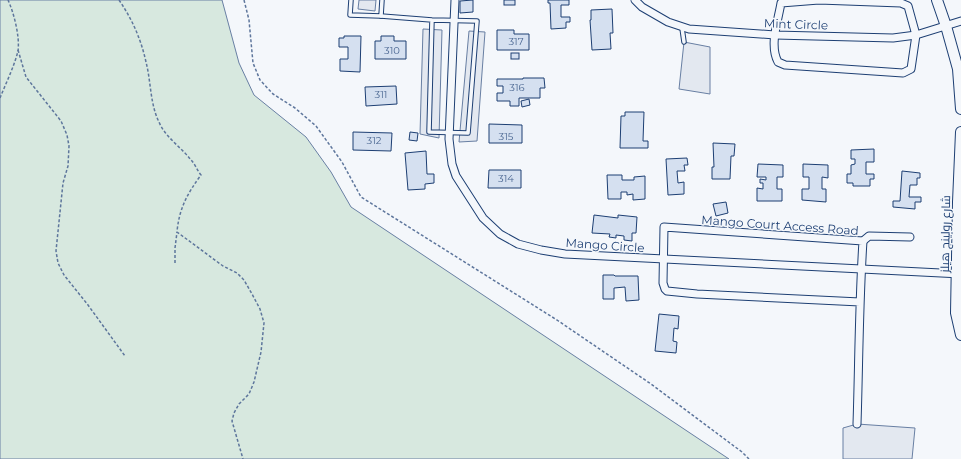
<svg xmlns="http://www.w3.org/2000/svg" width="961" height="459" font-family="Montserrat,Cairo,sans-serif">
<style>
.green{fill:#d7e8df;stroke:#687fa3}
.parking{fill:#e3e8f0;stroke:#687fa3}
.building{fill:#d5e0f0;stroke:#1d3f73}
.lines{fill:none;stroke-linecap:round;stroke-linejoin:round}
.service-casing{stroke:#1d3f73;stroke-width:5.5}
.minor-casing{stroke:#1d3f73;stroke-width:9}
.secondary-casing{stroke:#1d3f73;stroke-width:12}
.path{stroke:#5e769c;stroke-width:1.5;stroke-dasharray:3 2;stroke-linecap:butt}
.service{stroke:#f4f7fb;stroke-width:3.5}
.minor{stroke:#f4f7fb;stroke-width:7}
.secondary{stroke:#f4f7fb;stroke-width:10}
.labels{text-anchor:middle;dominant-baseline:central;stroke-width:3;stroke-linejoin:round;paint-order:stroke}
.number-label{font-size:10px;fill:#4b6792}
.street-label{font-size:12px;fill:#1d3f73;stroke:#f4f7fb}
</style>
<rect width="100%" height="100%" fill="#f4f7fb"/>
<polygon class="green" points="0,0 222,0 239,63 254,95 306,137 331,172 351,207 729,459 0,459"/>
<g class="parking">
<polygon points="359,0 376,0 375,11 358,9"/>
<polygon points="423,29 442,30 439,138 420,134"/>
<polygon points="469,31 485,32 477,141 459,142"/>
<polygon points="684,42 710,47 710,94 679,89"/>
<polygon points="857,424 915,428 912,459 843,459 843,428"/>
</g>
<g class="building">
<polygon points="473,0 473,12 460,13 460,1"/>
<rect x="504" y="0" width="11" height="5"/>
<polygon points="548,0 569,0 569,5 561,5 561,17 570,17 570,22 566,22 566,28 551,29 550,3 548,3"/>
<polygon points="612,9 613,33 610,33 611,49 592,50 590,20 591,20 591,10"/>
<polygon points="497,30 514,30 514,34 529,34 529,50 497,50"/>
<polygon points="344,36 361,36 360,72 340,71 340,59 348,59 348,47 339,47 339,38 344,38"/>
<polygon points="381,36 394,36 394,41 406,41 406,59 375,59 375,41 381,41"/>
<rect x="511" y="53" width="8" height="6"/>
<polygon points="523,78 544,78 545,88 540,88 540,98 519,98 519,106 510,106 510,101 497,101 497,93 503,93 503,86 497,86 497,79 523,79"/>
<polygon points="396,86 397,104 366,106 365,87"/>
<polygon points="529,99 530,105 522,107 521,101"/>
<polygon points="625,112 644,112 643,141 648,141 648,148 620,148 621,116 625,116"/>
<polygon points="489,124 522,125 522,143 489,143"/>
<polygon points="353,132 392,133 391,151 353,150"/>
<polygon points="410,132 418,133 417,141 409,140"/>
<polygon points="713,143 735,144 734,156 731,156 730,179 712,179 712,167 714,167"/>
<polygon points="874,149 874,162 866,162 866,174 874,174 874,179 870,179 870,186 853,186 853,183 847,183 847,174 851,174 851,165 855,164 855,159 851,159 851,150"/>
<polygon points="426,151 427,174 434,174 434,183 425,184 425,189 408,190 405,153"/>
<polygon points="687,158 688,165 684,165 685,171 677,171 678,183 684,182 684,194 668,195 666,159"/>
<polygon points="758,164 783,165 783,177 777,177 777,189 782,189 782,201 757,201 757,188 763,189 763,183 760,183 760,179 766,180 766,177 757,177"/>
<polygon points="803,164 828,165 828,178 822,177 822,189 826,189 826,202 802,200 802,189 809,189 809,177 803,177"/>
<polygon points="489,170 521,170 521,188 488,188"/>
<polygon points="902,171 920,173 920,178 917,178 917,185 910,185 909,197 921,197 921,202 915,202 915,209 893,207 893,201 900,201"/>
<polygon points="607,175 622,175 622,180 634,180 634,177 645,176 645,199 633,200 633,194 627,195 627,192 621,192 621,199 608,199"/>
<polygon points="726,202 728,213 716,216 713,204"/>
<polygon points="594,215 618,218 618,215 637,217 636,233 632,233 632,241 624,240 624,236 616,235 616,238 609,237 610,234 592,233"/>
<polygon points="603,275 614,275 615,276 638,276 639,300 626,301 625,287 614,288 614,299 603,299"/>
<polygon points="659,314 679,316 678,329 674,328 673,341 677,342 676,353 655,351"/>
</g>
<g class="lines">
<defs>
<g id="service">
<polyline points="351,0 350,15 381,16 382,0"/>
<polyline points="381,16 432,20 477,21 468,133 429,132 432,20"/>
<polyline points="682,28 684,42"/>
</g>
<g id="minor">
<polyline points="455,0 449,139 452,164 456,176 483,218 500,234 518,244 541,250 565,254 961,274"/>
<polyline points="635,0 642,7 668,22 689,29 775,35 893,38 916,35 961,21"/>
<path d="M819,0l82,3 7,3 8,29 -5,34 -8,4 -118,-8 -7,-3c-9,-17 0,-41 3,-59z"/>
<polyline points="863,241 869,236 910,237"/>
<path d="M857,424c2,-61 2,-122 6,-183l-199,-14 -1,56 2,6 2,2 30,3 163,8"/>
</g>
<g id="secondary">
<polyline points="937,0 946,26 958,69 961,109"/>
<polyline points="961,132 958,202 956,313 961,335"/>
</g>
</defs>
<use href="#service" class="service-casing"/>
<use href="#minor" class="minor-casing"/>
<use href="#secondary" class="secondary-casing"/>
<g class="path">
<path d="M119,0c13,19 22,39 27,62 5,19 4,42 13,60 6,15 22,25 32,38 4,4 6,10 10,15 -14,19 -22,34 -24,57l46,34 14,7 7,7 8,14 8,15 4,14 -3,29 -7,30 -5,12 -10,10 -5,9 -2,8 11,38"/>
<polyline points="244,0 249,20 253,63 260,80 273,94 295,108 316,126 342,162 361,197 557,320 651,384 742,452 749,459"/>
<polyline points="18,50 26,77 61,121 67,135 69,146 68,166 63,183 56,251 58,263 64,275 88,305 125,356"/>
<path d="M0,98c6,-15 14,-31 18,-47 2,-14 -4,-38 -10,-51"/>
<polyline points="175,263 175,248 177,232"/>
</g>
<use href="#service" class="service"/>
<use href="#minor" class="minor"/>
<use href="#secondary" class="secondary"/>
</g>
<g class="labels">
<g class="number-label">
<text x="516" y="41">317</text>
<text x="392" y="50">310</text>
<text x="517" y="87">316</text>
<text x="381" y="94">311</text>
<text x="506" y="136">315</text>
<text x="374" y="140">312</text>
<text x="506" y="178">314</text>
</g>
<g class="street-label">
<text transform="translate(796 24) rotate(2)">Mint Circle</text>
<text transform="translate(780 225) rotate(4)">Mango Court Access Road</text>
<text transform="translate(945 234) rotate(-89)">شارع رولينج هيلز</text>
<text transform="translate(605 245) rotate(4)">Mango Circle</text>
</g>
</g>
</svg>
